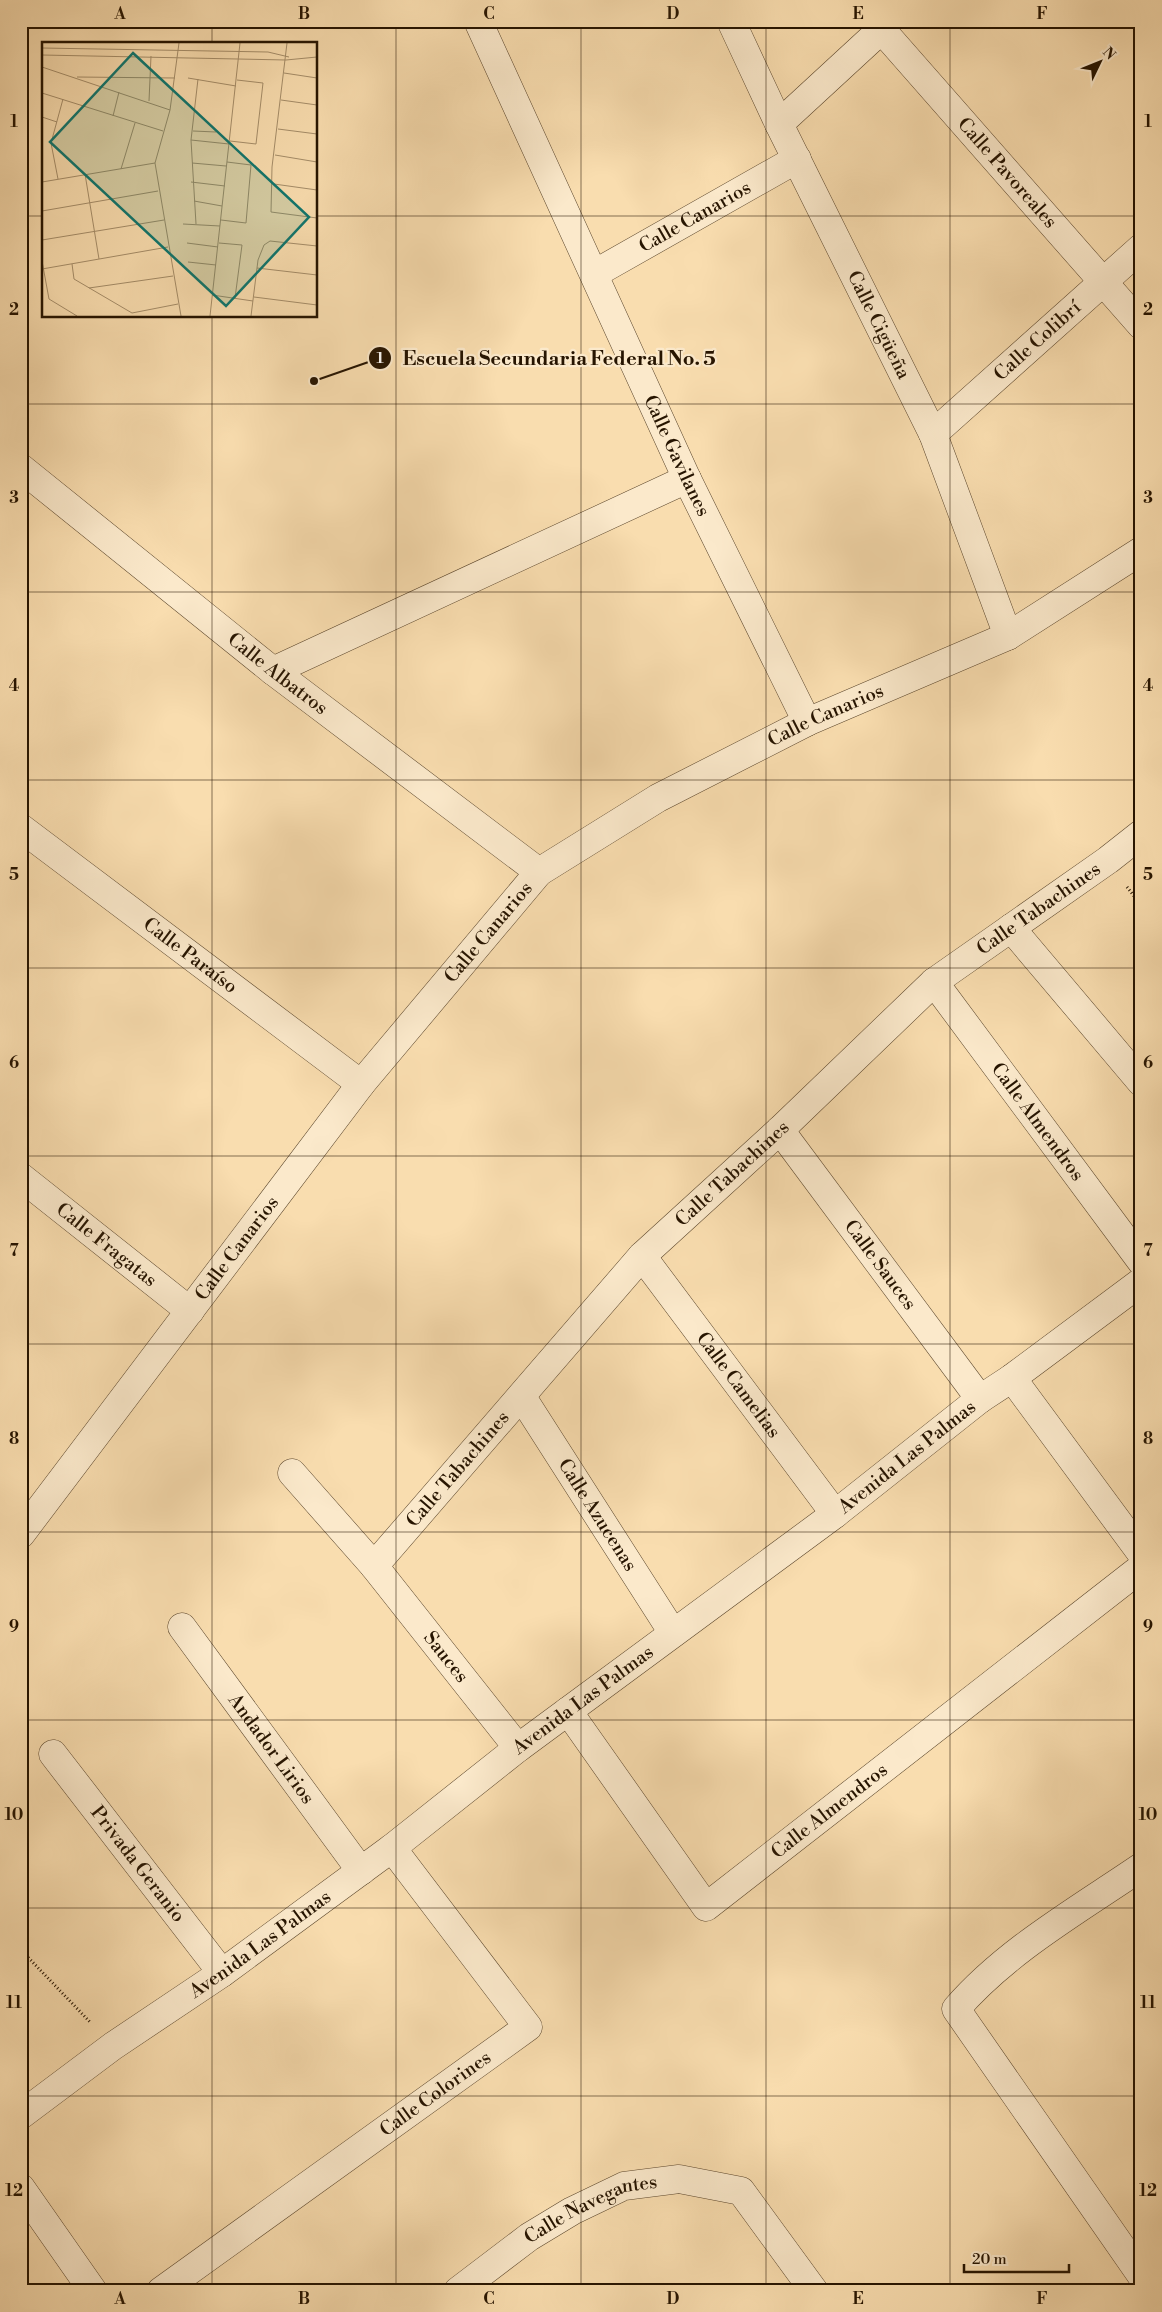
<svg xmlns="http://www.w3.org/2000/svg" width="1162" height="2312" font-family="'Libre Bodoni',serif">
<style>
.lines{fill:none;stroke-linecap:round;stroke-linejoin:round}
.minor-casing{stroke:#5b462c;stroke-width:29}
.path{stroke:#261400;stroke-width:3;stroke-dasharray:1 2.5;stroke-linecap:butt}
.minor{stroke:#fbe9cb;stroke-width:28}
.grid{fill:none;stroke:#261400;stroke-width:1;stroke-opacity:0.55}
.labels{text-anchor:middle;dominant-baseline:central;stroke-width:4.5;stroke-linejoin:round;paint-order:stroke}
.street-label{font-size:19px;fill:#261400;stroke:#fbe9cb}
.inset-road{fill:none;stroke:#a58d69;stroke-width:1}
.view{fill:#0f766e;fill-opacity:0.15;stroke:#0f766e;stroke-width:2.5}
.inset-edge{fill:none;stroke:#261400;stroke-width:2.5}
.leader{fill:none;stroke:#261400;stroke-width:2}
.callout-dot{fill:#261400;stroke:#fbe9cb;stroke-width:2}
.mark-label{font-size:15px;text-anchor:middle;font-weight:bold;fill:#fff}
.callout-label{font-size:20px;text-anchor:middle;font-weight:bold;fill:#261400;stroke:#fbe9cb;stroke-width:4.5;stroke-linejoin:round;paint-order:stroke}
.neatline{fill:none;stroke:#261400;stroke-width:2}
.grid-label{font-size:16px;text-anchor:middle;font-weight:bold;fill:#261400}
</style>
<rect width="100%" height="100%" fill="#f9ddaf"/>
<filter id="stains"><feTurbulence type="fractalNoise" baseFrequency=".004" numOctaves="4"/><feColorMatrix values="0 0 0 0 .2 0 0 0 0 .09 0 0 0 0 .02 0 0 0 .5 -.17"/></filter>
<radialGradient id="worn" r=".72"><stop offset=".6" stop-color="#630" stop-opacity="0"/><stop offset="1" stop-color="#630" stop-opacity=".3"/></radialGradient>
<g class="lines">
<defs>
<g id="minor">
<path id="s1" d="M478,21l209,458 120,243"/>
<path id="s2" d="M731,21l48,103 154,310 75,202"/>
<path id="s3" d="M874,21l267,304"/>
<polyline points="779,124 882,29"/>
<path id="s4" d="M594,274l203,-115"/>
<path id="s5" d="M933,434l208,-186"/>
<path id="s6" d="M21,468l252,203 266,201"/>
<polyline points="273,671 687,479"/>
<path id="s7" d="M21,828l340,256"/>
<polyline points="1011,928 1141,1082"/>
<path id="s8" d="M934,982l207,279"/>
<path id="s9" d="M780,1130l200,269"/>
<path id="s10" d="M21,1177l169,134"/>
<path id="s11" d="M642,1256l193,258"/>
<polyline points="1012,1378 1141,1553"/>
<path id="s12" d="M522,1397l151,236"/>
<path id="s13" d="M292,1473l82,93 144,182"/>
<path id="s14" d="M21,1534l340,-450 178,-212 119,-74 149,-76 201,-86 133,-85"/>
<path id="s15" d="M374,1566l268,-310 138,-126 154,-148 174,-122 33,-26"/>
<path id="s16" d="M182,1627l179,244"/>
<path id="s17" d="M568,1711l138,196 435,-339"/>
<path id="s18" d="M53,1754l169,219"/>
<path d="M1141,1867c-63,43 -135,84 -185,142l185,266"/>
<path id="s19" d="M21,2115l92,-69 109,-73 170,-125 126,-100 317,-234 145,-115 32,-21 129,-96"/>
<polyline points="21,2188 93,2291"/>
<path id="s20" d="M161,2291l367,-264 -136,-179"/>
<path id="s21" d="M458,2291l71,-54 43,-26 52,-25 55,-7 62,12 73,100"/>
</g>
</defs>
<use href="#minor" class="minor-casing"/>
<g class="path">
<polyline points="1127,887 1141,905"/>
<polyline points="21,1950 90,2022"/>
</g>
<use href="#minor" class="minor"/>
</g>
<path class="grid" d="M212,21v23M396,21v2270M581,21v2270M766,21v2270M950,21v2270M21,216h23M316,216h825M212,316v1975M21,404h1120M21,592h1120M21,780h1120M21,968h1120M21,1156h1120M21,1344h1120M21,1532h1120M21,1720h1120M21,1908h1120M21,2096h1120"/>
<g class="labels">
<g class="street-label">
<text stroke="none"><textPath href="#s3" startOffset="202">Calle Pavoreales</textPath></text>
<text stroke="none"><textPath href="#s4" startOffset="116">Calle Canarios</textPath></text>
<text stroke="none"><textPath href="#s2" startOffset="338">Calle Cigüeña</textPath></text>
<text stroke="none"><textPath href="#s5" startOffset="140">Calle Colibrí</textPath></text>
<text stroke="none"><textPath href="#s1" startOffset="478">Calle Gavilanes</textPath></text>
<text stroke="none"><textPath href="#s6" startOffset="329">Calle Albatros</textPath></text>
<text stroke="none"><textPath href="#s14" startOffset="1168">Calle Canarios</textPath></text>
<text stroke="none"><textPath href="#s15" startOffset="938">Calle Tabachines</textPath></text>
<text stroke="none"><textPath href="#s14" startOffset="762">Calle Canarios</textPath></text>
<text stroke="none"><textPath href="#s7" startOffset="212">Calle Paraíso</textPath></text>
<text stroke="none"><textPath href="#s8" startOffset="174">Calle Almendros</textPath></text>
<text stroke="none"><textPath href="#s15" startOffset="532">Calle Tabachines</textPath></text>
<text stroke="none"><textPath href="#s10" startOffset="109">Calle Fragatas</textPath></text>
<text stroke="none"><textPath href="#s14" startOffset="358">Calle Canarios</textPath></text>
<text stroke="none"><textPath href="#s9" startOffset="168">Calle Sauces</textPath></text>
<text stroke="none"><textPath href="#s11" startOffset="161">Calle Camelias</textPath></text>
<text stroke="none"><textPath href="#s19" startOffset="1104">Avenida Las Palmas</textPath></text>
<text stroke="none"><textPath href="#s15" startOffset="128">Calle Tabachines</textPath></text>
<text stroke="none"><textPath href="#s12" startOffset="140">Calle Azucenas</textPath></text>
<text stroke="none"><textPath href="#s13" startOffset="240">Sauces</textPath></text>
<text stroke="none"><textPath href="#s19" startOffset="699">Avenida Las Palmas</textPath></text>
<text stroke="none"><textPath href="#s16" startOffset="151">Andador Lirios</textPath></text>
<text stroke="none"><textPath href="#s17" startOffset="396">Calle Almendros</textPath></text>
<text stroke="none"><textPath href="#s18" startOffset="139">Privada Geranio</textPath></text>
<text stroke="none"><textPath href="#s19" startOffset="294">Avenida Las Palmas</textPath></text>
<text stroke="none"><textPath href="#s20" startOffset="338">Calle Colorines</textPath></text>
<text stroke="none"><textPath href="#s21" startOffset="158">Calle Navegantes</textPath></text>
</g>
</g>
<g transform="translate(42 42)">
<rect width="275" height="275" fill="#f9ddaf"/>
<path class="inset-road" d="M137,1l-9,67 -15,53 26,153M245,1l-15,124 -1,45 46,6M0,6l226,4 21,5M0,13l244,5 31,-3M0,25l128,43M242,31l33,5M35,35l98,1M146,36l48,8M0,51l121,38M239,58l36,5M107,59l2,-45M71,74l6,-24M0,75l15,5M236,87l39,5M151,89l23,1M149,98l38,4M188,99l26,3 7,-61 -26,-3M233,113l42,7M150,121l34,3M79,127l14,-46M43,132l14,85M16,137l-7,-36 12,-44M0,140l113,-19M149,140l34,4M232,142l43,6M152,159l28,5M0,169l116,-20M179,178l25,3 5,-58 -24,-3M141,182l37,2M154,182l-5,-84 7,-61M0,198l122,-20M145,201l31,4M177,201l23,2 -7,53M0,219l7,38M146,220l28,3M30,222l2,15 58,34 46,-9M215,226l60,7M0,227l126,-22M47,246l84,-12M170,253l41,6M212,255l63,8M7,257l28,17M168,274l30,-273M209,274l7,-56 6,-15 6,-4 47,5"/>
<path class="view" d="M91,11l176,164 -83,89 -176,-164z"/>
<rect width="275" height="275" class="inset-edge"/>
</g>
<path class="leader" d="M314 381L380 358"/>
<g class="callout-dot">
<circle cx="314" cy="381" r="5"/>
<circle cx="380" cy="358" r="12"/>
</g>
<g class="mark-label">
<text x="380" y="363">1</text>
</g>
<g class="callout-label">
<text x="559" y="365">Escuela Secundaria Federal No. 5</text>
</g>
<rect width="1162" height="2312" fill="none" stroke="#f9ddaf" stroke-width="55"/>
<g transform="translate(1100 62) rotate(47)" stroke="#fbe9cb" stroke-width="4" paint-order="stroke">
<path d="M0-4L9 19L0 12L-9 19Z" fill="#261400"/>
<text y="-8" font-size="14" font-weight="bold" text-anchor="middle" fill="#261400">N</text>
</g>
<path d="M964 2264v8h105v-8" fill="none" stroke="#261400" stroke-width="2.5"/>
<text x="972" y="2264" font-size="15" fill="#261400" stroke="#fbe9cb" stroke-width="4" paint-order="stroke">20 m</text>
<rect x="28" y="28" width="1106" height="2256" class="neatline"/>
<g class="grid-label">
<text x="120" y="19">A</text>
<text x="304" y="19">B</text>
<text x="489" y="19">C</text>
<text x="673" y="19">D</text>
<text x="858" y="19">E</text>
<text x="1042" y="19">F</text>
<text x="14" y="127">1</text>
<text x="1148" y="127">1</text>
<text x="14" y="315">2</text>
<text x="1148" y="315">2</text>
<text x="14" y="503">3</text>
<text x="1148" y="503">3</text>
<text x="14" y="691">4</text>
<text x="1148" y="691">4</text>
<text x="14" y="880">5</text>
<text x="1148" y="880">5</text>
<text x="14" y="1068">6</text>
<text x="1148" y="1068">6</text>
<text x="14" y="1256">7</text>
<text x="1148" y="1256">7</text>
<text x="14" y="1444">8</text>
<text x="1148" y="1444">8</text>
<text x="14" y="1632">9</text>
<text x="1148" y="1632">9</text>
<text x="14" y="1820">10</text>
<text x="1148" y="1820">10</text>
<text x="14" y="2008">11</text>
<text x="1148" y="2008">11</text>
<text x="14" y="2196">12</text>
<text x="1148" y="2196">12</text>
<text x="120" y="2304">A</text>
<text x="304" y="2304">B</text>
<text x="489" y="2304">C</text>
<text x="673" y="2304">D</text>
<text x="858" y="2304">E</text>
<text x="1042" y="2304">F</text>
</g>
<rect width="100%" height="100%" filter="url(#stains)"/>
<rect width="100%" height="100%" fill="url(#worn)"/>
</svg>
